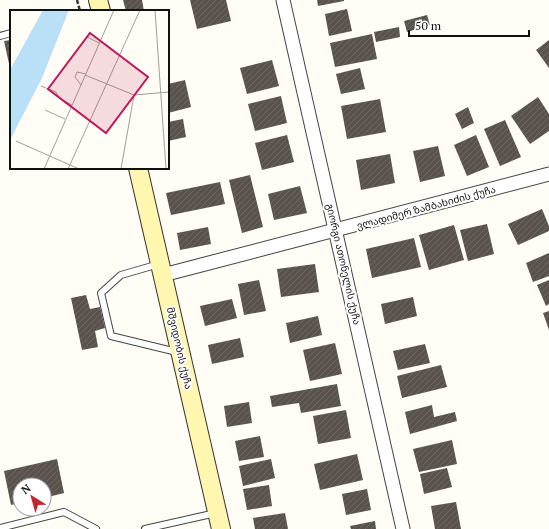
<svg xmlns="http://www.w3.org/2000/svg" width="549" height="529" viewBox="0 0 549 529" font-family="'PT Serif','Noto Sans Georgian',serif">
<style>
.building{fill:url(#building-hatch)}
.lines{fill:none;stroke-linecap:round;stroke-linejoin:round}
.lane-casing{stroke:#444;stroke-width:8}
.street-casing{stroke:#444;stroke-width:15}
.secondary-casing{stroke:#333;stroke-width:20}
.path{stroke:#333;stroke-width:2.5;stroke-dasharray:4 2;stroke-linecap:butt}
.lane{stroke:#fff;stroke-width:6}
.street{stroke:#fff;stroke-width:13}
.secondary{stroke:#fff6b0;stroke-width:18}
.labels{text-anchor:middle;stroke-width:4;stroke-linejoin:round;paint-order:stroke}
.street-label{font-size:10px;fill:#111;stroke:#fff}
.inset-road{fill:none;stroke:#a09f9a;stroke-width:1}
.view{fill:#c2185b;fill-opacity:0.15;stroke:#c2185b;stroke-width:2}
.inset-edge{fill:none;stroke:#111;stroke-width:2}
</style>
<defs>
<pattern id="building-hatch" width="6" height="6" patternUnits="userSpaceOnUse"><rect width="6" height="6" fill="#5a524d"/><path d="M-1 1l2-2M0 6l6-6M5 7l2-2" fill="none" stroke="#6d6662"/></pattern>
</defs>
<rect width="100%" height="100%" fill="#fffdf5"/>
<g class="building">
<path d="M123 0H142L144 11H126Z"/>
<path d="M190 0H226L231 21 197 29Z"/>
<path d="M317 0H344V1L318 6Z"/>
<path d="M347 9 352 31 329 36 325 14Z"/>
<path d="M427 15 430 25 407 32 404 21Z"/>
<path d="M399 27 400 37 376 42 374 32Z"/>
<path d="M372 34 377 59 335 67 330 43Z"/>
<path d="M11 40V68H10L4 41Z"/>
<path d="M549 40V68L536 50Z"/>
<path d="M272 60 279 86 247 94 240 68Z"/>
<path d="M360 68 365 89 341 94 336 74Z"/>
<path d="M185 80 191 107 168 113V84Z"/>
<path d="M281 96 287 123 255 131 248 104Z"/>
<path d="M538 97 549 114V131L530 144 511 116Z"/>
<path d="M380 99 386 132 347 139 341 106Z"/>
<path d="M468 107 474 123 462 129 455 114Z"/>
<path d="M183 119 186 137 168 141V122Z"/>
<path d="M505 120 521 157 500 166 484 129Z"/>
<path d="M287 135 294 162 262 170 255 143Z"/>
<path d="M476 135 489 167 467 176 454 145Z"/>
<path d="M438 146 445 176 420 182 413 151Z"/>
<path d="M390 154 395 183 361 190 356 160Z"/>
<path d="M250 175 263 227 242 233 229 180Z"/>
<path d="M220 182 225 204 171 215 166 193Z"/>
<path d="M300 186 307 213 274 220 268 194Z"/>
<path d="M542 209 549 226V231L518 245 508 224Z"/>
<path d="M487 224 494 254 468 261 460 230Z"/>
<path d="M454 225 464 260 429 270 419 235Z"/>
<path d="M208 227 211 244 180 250 177 233Z"/>
<path d="M414 238 421 267 372 278 366 249Z"/>
<path d="M549 253V276L533 282 526 263Z"/>
<path d="M315 264 319 292 281 297 277 269Z"/>
<path d="M259 280 266 311 244 315 238 284Z"/>
<path d="M549 280V304L546 306 537 285Z"/>
<path d="M86 295 90 309 100 307 105 328 95 331 98 347 82 350 71 298Z"/>
<path d="M413 297 417 316 385 324 381 304Z"/>
<path d="M232 299 237 318 205 326 200 306Z"/>
<path d="M549 311V330L543 313Z"/>
<path d="M318 316 322 335 290 343 286 323Z"/>
<path d="M240 338 244 357 212 364 208 345Z"/>
<path d="M335 343 342 374 310 381 303 350Z"/>
<path d="M425 344 430 363 398 370 393 351Z"/>
<path d="M441 365 447 387 402 398 397 376Z"/>
<path d="M337 384 341 406 301 413 299 403 272 407 270 396Z"/>
<path d="M249 402 252 423 227 427 224 406Z"/>
<path d="M432 405 434 417 455 412 457 421 410 434 405 412Z"/>
<path d="M346 410 351 438 318 444 313 416Z"/>
<path d="M260 436 264 457 239 461 235 441Z"/>
<path d="M452 440 457 464 419 472 413 449Z"/>
<path d="M357 454 363 480 320 490 314 464Z"/>
<path d="M57 459 64 493 44 498V485H20V503L11 505 4 471Z"/>
<path d="M271 459 275 478 243 486 239 466Z"/>
<path d="M447 468 452 487 424 494 420 474Z"/>
<path d="M269 485 272 506 247 510 243 489Z"/>
<path d="M367 489 371 510 346 515 342 494Z"/>
<path d="M456 502 461 529H435L431 506Z"/>
<path d="M285 513 288 529H255L253 518Z"/>
<path d="M375 521 376 529H351L350 526Z"/>
</g>
<g class="lines">
<defs>
<g id="lane">
<path d="M0 36 11 33"/>
<path d="M159 264 121 275 101 293 111 336 177 352"/>
<path d="M0 528 64 512 96 529"/>
<path d="M145 529 216 513"/>
</g>
<g id="street">
<path d="M283 0 403 529"/>
<path d="M163 275 549 174"/>
</g>
<g id="secondary">
<path d="M98 0 101 11"/>
<path d="M138 168 221 529"/>
</g>
</defs>
<use href="#lane" class="lane-casing"/>
<use href="#street" class="street-casing"/>
<use href="#secondary" class="secondary-casing"/>
<path class="path" d="M77 0 80 11"/>
<use href="#lane" class="lane"/>
<use href="#street" class="street"/>
<use href="#secondary" class="secondary"/>
</g>
<g class="labels">
<g class="street-label">
<text transform="translate(426 207) rotate(-15)" y="4">ვლადიმერ ზამბახიძის ქუჩა</text>
<text transform="translate(344 264) rotate(77)" y="4">გიორგი ათონელის ქუჩა</text>
<text transform="translate(180 348) rotate(77)" y="4">მშვიდობის ქუჩა</text>
</g>
</g>
<g transform="translate(10 10)">
<rect width="159" height="159" fill="#fffdf5"/>
<path d="M33 0H59L32 68 0 130V60Z" fill="#b9e0f7"/>
<path class="inset-road" d="M145 0 156 159M77 27 89 33M75 65 124 85 159 82M71 75 65 67 67 62 76 64M31 76 46 82 49 88 62 95M35 100 55 109M6 131 69 159M34 159 104 0M58 159 130 0M111 159 124 85"/>
<path class="view" d="M80 23 138 67 96 123 38 79Z"/>
<rect width="159" height="159" class="inset-edge"/>
</g>
<g transform="translate(32 497) rotate(323)"><circle r="19" fill="#ffffff" stroke="#a0a0a0"/>
<path d="M0-3L7 15L0 10L-7 15Z" fill="#c4262e"/>
<text y="-6" font-size="11" font-weight="bold" text-anchor="middle" fill="#111111">N</text>
</g>
<path d="M409 30v6h120v-6" fill="none" stroke="#111111" stroke-width="2"/>
<text x="415" y="30" font-size="12" fill="#111111" stroke="#ffffff" stroke-width="3" paint-order="stroke">50 m</text>
</svg>
